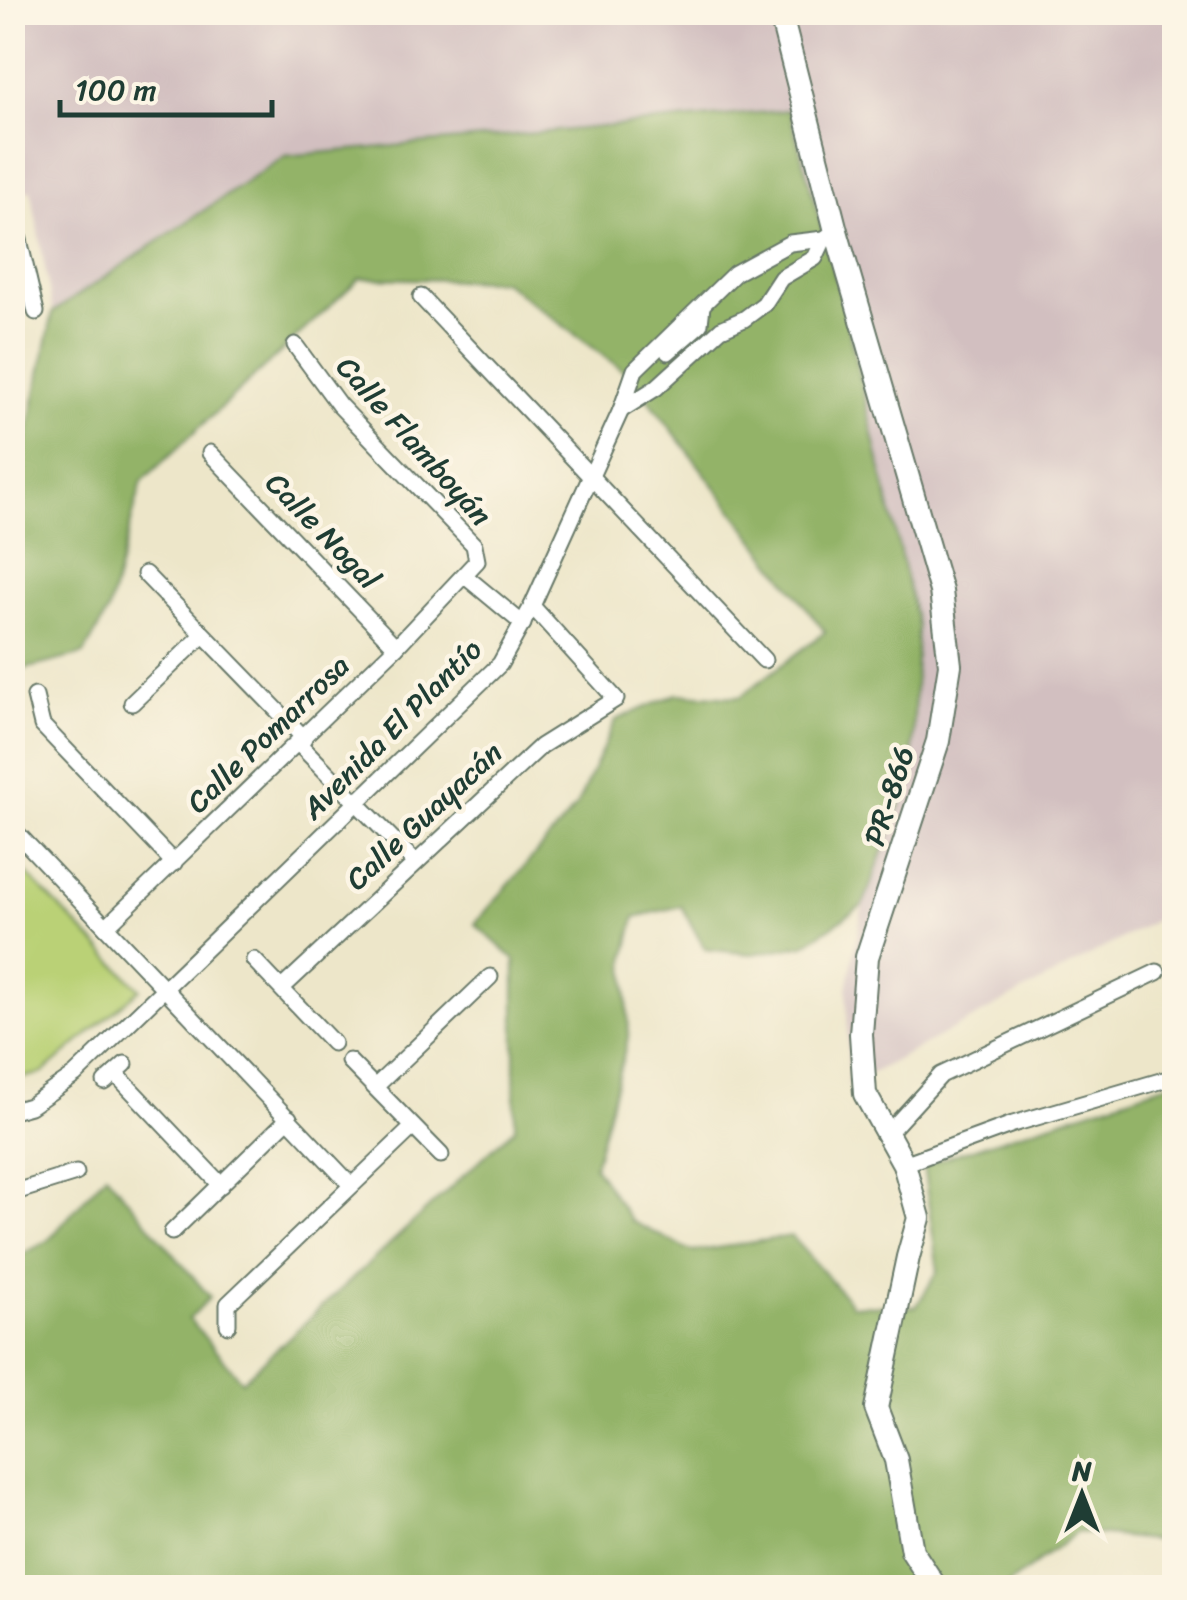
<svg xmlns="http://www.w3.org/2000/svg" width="1187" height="1600" viewBox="0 0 1187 1600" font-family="Sriracha,sans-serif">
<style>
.industrial{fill:#d2bfc0}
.green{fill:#bad176;stroke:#6c8755;stroke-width:2.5}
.forest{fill:#93b367;stroke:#59784e;stroke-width:2.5}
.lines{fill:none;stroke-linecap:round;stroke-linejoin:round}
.street-casing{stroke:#677868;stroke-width:19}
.secondary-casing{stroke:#677868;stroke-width:26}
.street{stroke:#fff;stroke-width:15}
.secondary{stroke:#fff;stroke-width:22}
.labels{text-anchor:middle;stroke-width:9;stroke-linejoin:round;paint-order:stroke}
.street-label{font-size:30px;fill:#1f3d34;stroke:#fcf5e5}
</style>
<rect width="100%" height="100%" fill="#fcf5e5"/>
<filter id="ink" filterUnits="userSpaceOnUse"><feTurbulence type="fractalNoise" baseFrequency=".01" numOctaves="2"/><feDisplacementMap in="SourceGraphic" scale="20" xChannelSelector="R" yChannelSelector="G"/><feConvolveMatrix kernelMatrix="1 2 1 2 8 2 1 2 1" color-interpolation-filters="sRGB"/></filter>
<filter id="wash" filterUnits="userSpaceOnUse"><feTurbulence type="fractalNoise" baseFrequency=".0048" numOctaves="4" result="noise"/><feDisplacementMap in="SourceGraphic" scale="40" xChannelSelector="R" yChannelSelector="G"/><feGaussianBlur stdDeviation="2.25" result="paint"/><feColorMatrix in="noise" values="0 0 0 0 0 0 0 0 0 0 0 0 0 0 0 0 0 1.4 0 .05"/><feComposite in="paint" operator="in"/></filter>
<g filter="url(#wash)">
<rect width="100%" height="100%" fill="#ede6c9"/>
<path class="industrial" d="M12 13H1174V910L848 1086 847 989 863 905 912 774 917 626 843 304 789 110 285 156 53 312 31 190 13 193Z"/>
<path class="green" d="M13 860 140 989 43 1073 13 1080Z"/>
<path class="forest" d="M789 110 843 304 917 626 912 774 863 905 804 945 752 954 705 949 681 906 635 917 625 961 629 1034 594 1166 631 1221 693 1252 791 1236 852 1305 916 1307 938 1271 923 1165 1174 1082V1542L1077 1532 1004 1588 13 1587V1259L48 1241 106 1174 210 1297 189 1319 242 1381 515 1128V960L475 924 576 807 616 720 677 694 740 697 825 632 631 376 503 281 360 278 142 481 108 611 84 654 13 672V502L53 312 285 156Z"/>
</g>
<g filter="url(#ink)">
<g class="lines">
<defs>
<g id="street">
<path d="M12 210 36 312"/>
<path d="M421 297 764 660"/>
<path d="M668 352 700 324 702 306"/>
<path d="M621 410 656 388 721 329 744 319 764 304 781 278 815 258 824 239"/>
<path d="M210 453 396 647"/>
<path d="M145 574 304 738"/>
<path d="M465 576 523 624"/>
<path d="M35 696 42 725 174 863"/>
<path d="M132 703 203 635"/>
<path d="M299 744 414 861"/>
<path d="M12 828 351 1185"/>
<path d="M106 927 396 647 477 561 474 545 339 405 295 345"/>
<path d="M254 960 333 1043"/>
<path d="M282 988 541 746 616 699 532 606"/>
<path d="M349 1061 441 1155"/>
<path d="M115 1073 221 1185"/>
<path d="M105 1082 125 1064"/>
<path d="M375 1087 490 977"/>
<path d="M12 1111 30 1106 75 1075 500 664 532 606 621 410 635 370 735 273 790 243 824 239 836 231"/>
<path d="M889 1132 941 1075 1157 972"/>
<path d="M904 1164 1013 1124 1174 1077"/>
<path d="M12 1193 76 1173"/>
<path d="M172 1232 289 1118"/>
<path d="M228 1325V1304L413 1127"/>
</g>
<path id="secondary" d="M780 12 836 231 941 591 950 665 938 741 867 957 861 1034 865 1094 904 1164 919 1218 908 1257 876 1408 896 1460 912 1551 936 1588"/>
</defs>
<use href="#street" class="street-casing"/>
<use href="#secondary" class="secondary-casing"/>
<use href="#street" class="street"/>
<use href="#secondary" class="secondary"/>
</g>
</g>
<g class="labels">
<g class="street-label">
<text transform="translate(414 441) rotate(48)" y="10">Calle Flamboyán</text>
<text transform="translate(323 531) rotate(46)" y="10">Calle Nogal</text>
<text transform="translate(392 729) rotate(-45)" y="10">Avenida El Plantío</text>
<text transform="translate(268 734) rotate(-44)" y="10">Calle Pomarrosa</text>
<text transform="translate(889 796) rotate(-72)" y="10">PR-866</text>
<text transform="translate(424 816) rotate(-43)" y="10">Calle Guayacán</text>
</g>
</g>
<rect width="1187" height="1600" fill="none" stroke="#fcf5e5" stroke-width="50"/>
<g transform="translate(1082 1495)" stroke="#fcf5e5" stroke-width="8" paint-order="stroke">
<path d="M0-8L18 38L0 25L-18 38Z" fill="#1f3d34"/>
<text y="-15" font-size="28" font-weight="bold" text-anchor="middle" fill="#1f3d34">N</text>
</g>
<path d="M60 100v15h212v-15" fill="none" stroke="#1f3d34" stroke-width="5"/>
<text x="75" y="100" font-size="30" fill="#1f3d34" stroke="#fcf5e5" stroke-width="8" paint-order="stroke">100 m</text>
</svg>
